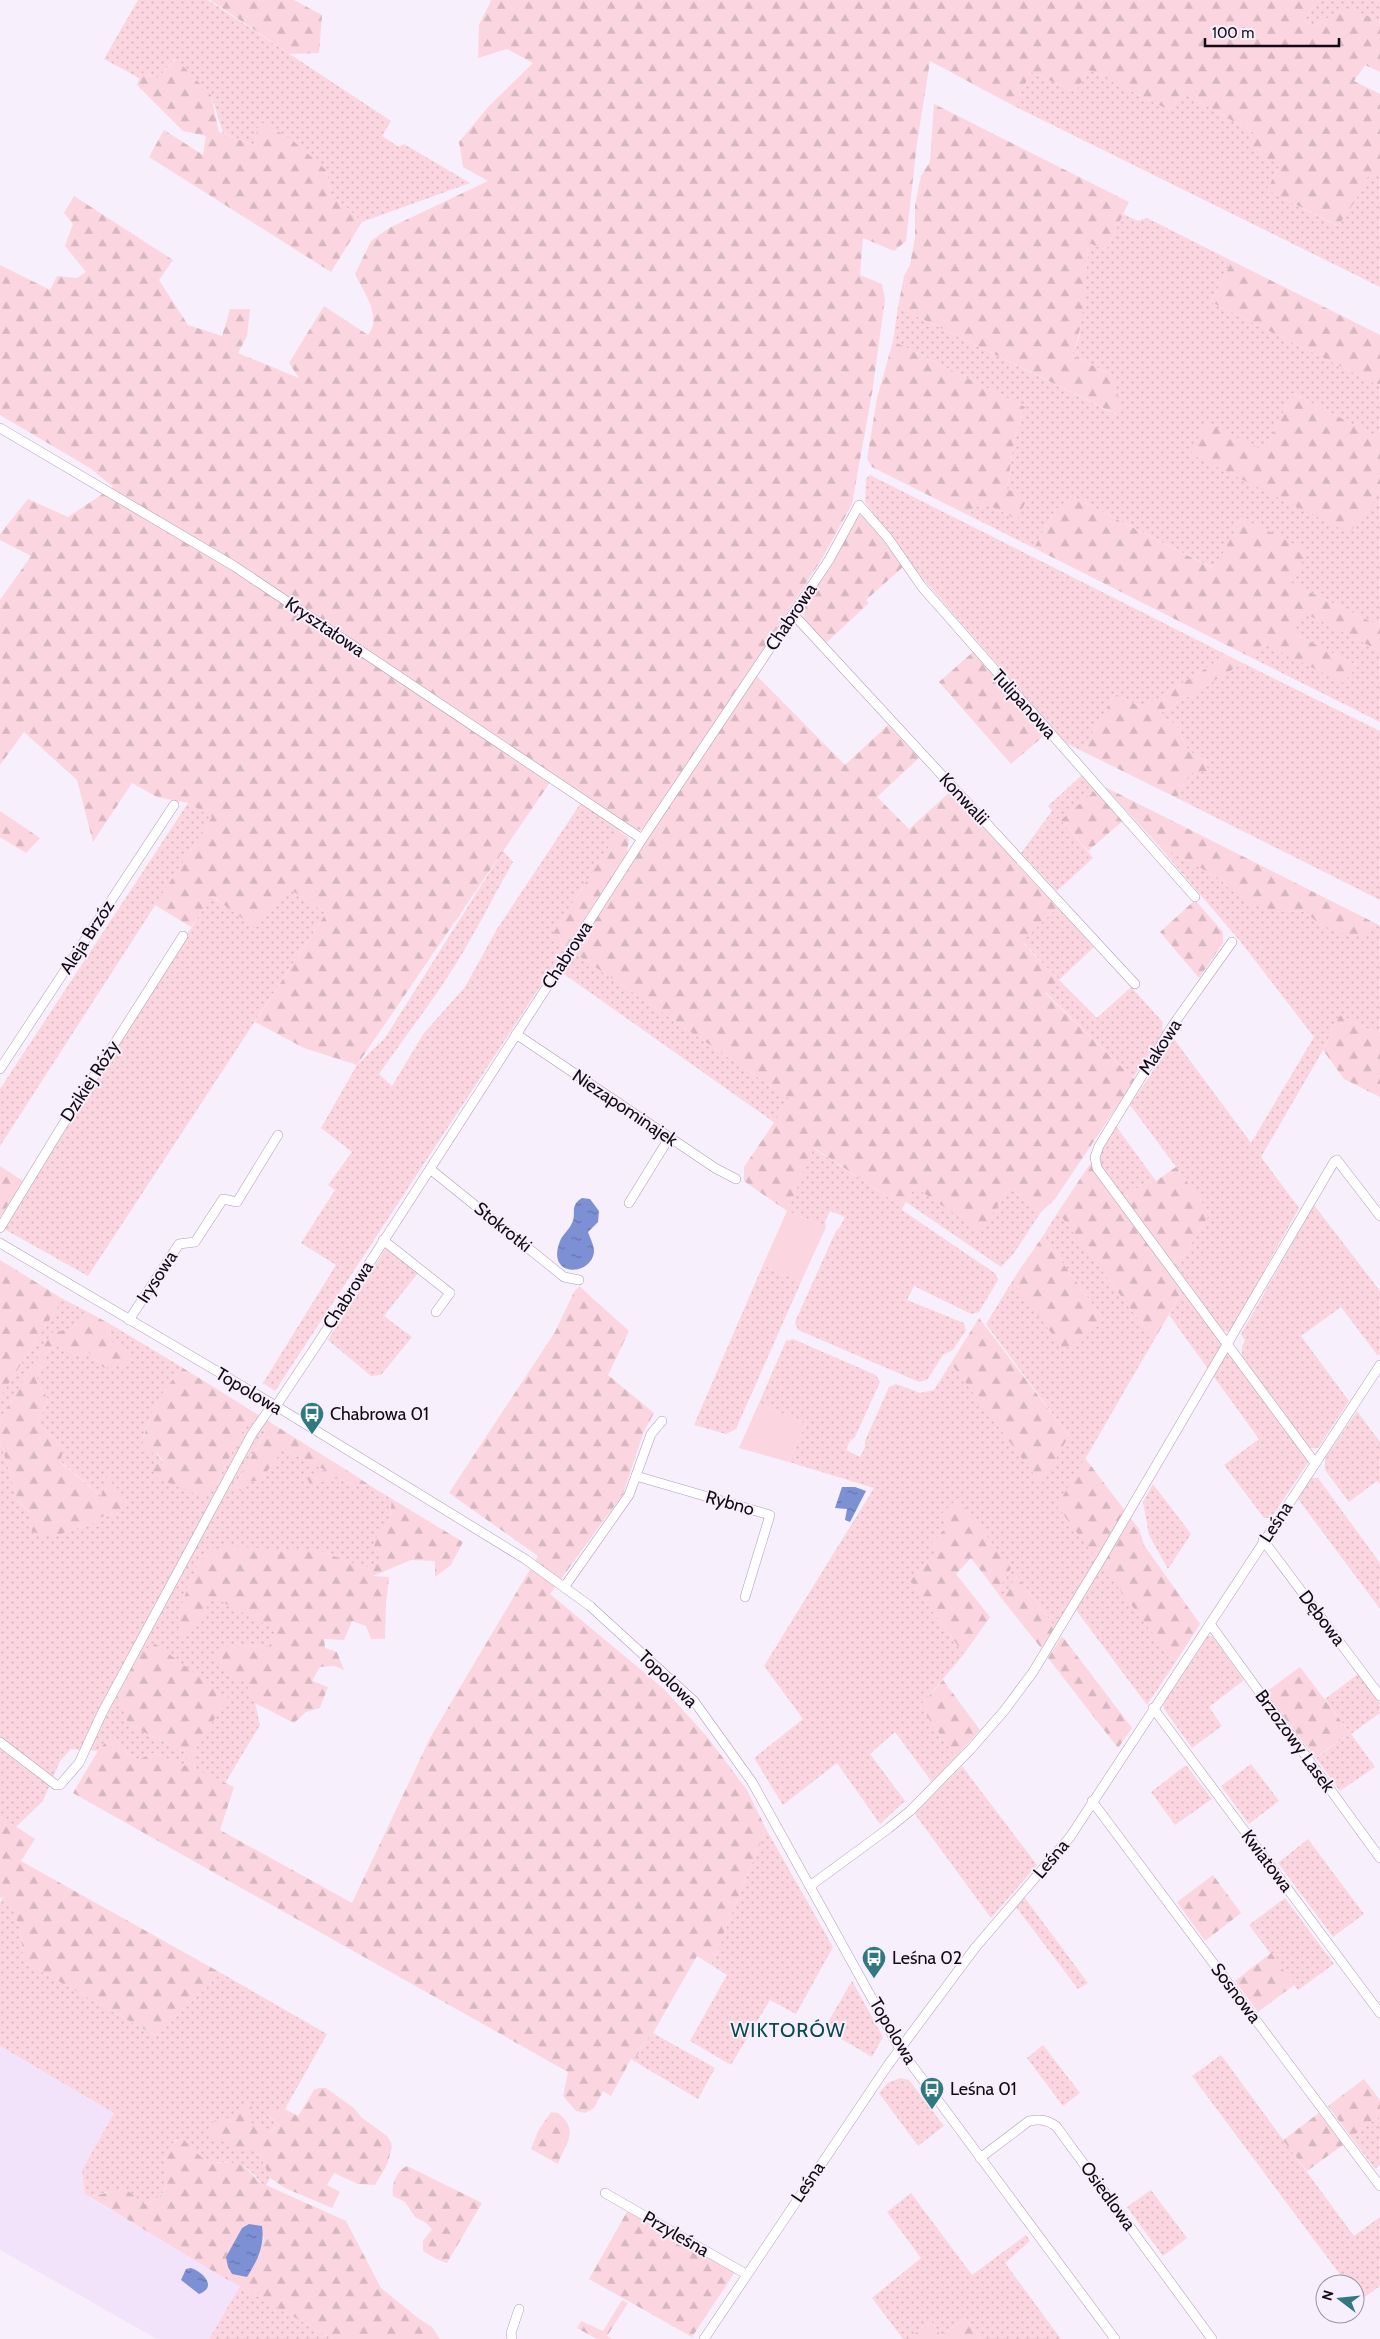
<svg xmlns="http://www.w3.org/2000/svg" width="1380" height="2339" viewBox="0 0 1380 2339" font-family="Cabin,sans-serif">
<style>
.built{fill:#f3e3fa}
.grass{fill:url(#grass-dots)}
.forest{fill:url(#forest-firs);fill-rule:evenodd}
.green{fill:#fbd6e0}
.water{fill:url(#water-ripples)}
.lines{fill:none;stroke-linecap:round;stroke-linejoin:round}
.minor-casing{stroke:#af9bb8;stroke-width:10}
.minor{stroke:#fff;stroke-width:9}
.labels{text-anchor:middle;stroke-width:4;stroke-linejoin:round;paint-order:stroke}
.street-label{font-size:18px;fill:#120b15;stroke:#f7effb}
.poi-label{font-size:18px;fill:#120b15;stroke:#f7effb;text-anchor:start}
.quarter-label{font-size:20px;letter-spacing:1px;fill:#0a4950;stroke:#f7effb}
</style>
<defs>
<pattern id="grass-dots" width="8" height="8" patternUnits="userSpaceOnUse" patternTransform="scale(1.25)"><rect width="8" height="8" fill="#fbd6e0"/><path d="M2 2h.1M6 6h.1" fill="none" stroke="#d6b6bf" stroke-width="1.8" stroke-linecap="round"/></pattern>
<pattern id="forest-firs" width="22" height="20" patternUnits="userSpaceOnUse" patternTransform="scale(1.25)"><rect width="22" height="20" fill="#fbd6e0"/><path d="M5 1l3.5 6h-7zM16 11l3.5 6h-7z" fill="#d6b6bf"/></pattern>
<pattern id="water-ripples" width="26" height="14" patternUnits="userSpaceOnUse" patternTransform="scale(1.25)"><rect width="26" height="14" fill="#7d90d4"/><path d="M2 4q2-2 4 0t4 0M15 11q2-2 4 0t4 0" fill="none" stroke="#6574ab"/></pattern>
</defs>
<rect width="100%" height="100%" fill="#f7effb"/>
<path class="built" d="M0 2046 114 2113 82 2170 85 2195 240 2286 209 2339H157L0 2250Z"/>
<g class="grass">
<path d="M138 0H208L391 121 382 136 399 147 404 144 470 183 362 222 331 193 326 170 259 122 254 145 223 133 211 95 175 59 158 78 141 73 139 78 104 59Z"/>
<path d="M1318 0H1380V22C1350 7 1341 9 1314 26L1304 21Z"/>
<path d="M1089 70 1169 110 1183 93 1256 134 1280 165 1267 190 1337 226 1354 203 1370 172 1380 177V287L1014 106 1031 72 1075 92Z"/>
<path d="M1123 214 1138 221 1147 218 1232 261 1211 302 1380 386V438L1292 393 1265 452 1205 423 1371 507 1380 487V626L1291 583 1242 518 1215 569 1071 496 1054 512 1034 548 968 515C981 494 1001 513 1017 519L1007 489 1014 441 1025 407 893 341 898 307 1115 414 1114 376 1072 355 1079 338 1089 243 1106 250Z"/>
<path d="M870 475 1227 655 1143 708 1115 694 1082 751 1066 743 916 571 865 502 866 479Z"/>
<path d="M1304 612 1380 651V722L1250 657 1265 644 1358 666 1293 633Z"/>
<path d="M1243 663 1380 731V900L1177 798 1190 773 1208 770 1205 761 1188 750 1177 725 1158 715Z"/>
<path d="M1083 774 1097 789 1061 820 1093 858 1057 891 1021 853 1052 811 1048 806Z"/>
<path d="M586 795 625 822 550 938 566 947 275 1391 263 1383 336 1265 301 1243 335 1190 328 1185 352 1152 321 1128 357 1065 385 1038 503 851 513 862C499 886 487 910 474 933 447 983 411 1028 379 1074L392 1086 424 1033 465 987 497 929Z"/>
<path d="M188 803 212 817 0 1146V1089Z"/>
<path d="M1157 844 1219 878 1231 890 1275 911 1305 912 1321 925 1366 934 1373 922 1380 926V1035L1340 1015 1323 1050 1261 1157 1299 1208 1230 1332 1223 1331 1177 1268 1210 1213 1130 1105 1174 1039 1251 1143 1314 1037 1240 941Z"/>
<path d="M288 888 326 913 88 1276 4 1229 211 896 255 927Z"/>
<path d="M1058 907 1094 947 1059 980 1097 1018 1131 987 1162 1021 1163 1032 1133 1078 1045 992 1058 979 1022 941Z"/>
<path d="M573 952 790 1099 775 1123 561 972Z"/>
<path d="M1116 1126 1153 1177 1124 1198 1098 1163 1100 1150Z"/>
<path d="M813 1148 903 1207 902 1210 996 1274 998 1280 979 1312 971 1314 914 1286 907 1300 964 1323 966 1330 953 1350 943 1355 927 1380 919 1382 798 1330 795 1322 836 1231 840 1227 845 1217 830 1211 825 1222 826 1227 787 1211Z"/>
<path d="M915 1187 981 1231 1009 1188 1041 1212 1014 1253 1001 1267 906 1202Z"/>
<path d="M1314 1205 1380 1291V1354L1378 1356 1341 1307 1301 1336 1349 1401 1318 1448H1309L1242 1357V1347L1245 1340 1241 1334Z"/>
<path d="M1058 1212 1154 1340 1058 1506 1175 1663 1147 1705 1070 1602 1055 1627 1017 1576 1002 1599 997 1592 1011 1568 947 1527 937 1551 910 1581 964 1654 920 1706 956 1757 932 1782 895 1732 870 1754 905 1801 880 1824 837 1763 783 1805 754 1758 803 1719 764 1666 874 1488 789 1462 806 1424 759 1403 786 1341 793 1339 876 1375 880 1382 855 1437 850 1441 846 1450 860 1457 865 1447V1441L889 1387 896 1384 920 1393 934 1390 951 1363 1041 1483 1069 1436 986 1324 1016 1275V1287L1104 1320 1043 1236Z"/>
<path d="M386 1248 418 1273 384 1316 412 1337 381 1375 371 1376 328 1340Z"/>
<path d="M763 1265 801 1282 736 1429 726 1434 694 1425Z"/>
<path d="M1183 1290 1309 1461 1271 1518H1264L1224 1465 1259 1439 1169 1315Z"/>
<path d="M63 1299 88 1312 72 1328 52 1333 0 1420V1397Z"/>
<path d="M110 1324 183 1368C162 1390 153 1408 143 1437L164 1463 216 1485 248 1420 266 1431 234 1487 251 1481H260L283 1449 325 1470 310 1484 339 1478 354 1486 369 1485 392 1499 385 1561 365 1568 323 1552 203 1556 190 1581 178 1616 202 1620 211 1595 279 1631 269 1646 227 1647V1675L245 1681 255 1703 260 1725 225 1783 194 1769 197 1746 228 1697 129 1725 187 1753V1766L153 1753 138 1760 127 1753 112 1735 98 1751 71 1749 60 1761 43 1801 15 1828 0 1816V1441L18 1501 54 1537 76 1528 90 1525 101 1517 119 1513 109 1476 101 1496 60 1461 64 1447 38 1424 48 1399 36 1381 49 1349 58 1346 79 1354 88 1352 104 1368 111 1341Z"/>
<path d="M1357 1411 1380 1442V1484L1377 1481 1349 1502 1325 1470V1458Z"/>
<path d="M1311 1478H1318L1380 1563V1609L1298 1499Z"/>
<path d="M1153 1484 1191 1534 1168 1569 1149 1535 1143 1502Z"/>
<path d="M1208 1636H1212L1244 1680 1209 1707 1222 1726 1192 1748 1164 1709 1163 1704Z"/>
<path d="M1358 1674 1380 1703V1713L1351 1734 1375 1767 1340 1791 1316 1758 1350 1733 1325 1699Z"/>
<path d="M1251 1764 1279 1801 1249 1824 1221 1786Z"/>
<path d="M1186 1765 1212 1799 1175 1825 1151 1792Z"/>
<path d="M962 1766 1037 1865 991 1918 914 1813Z"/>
<path d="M766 1829 833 1947 796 2014 770 2000 731 2065 690 2041 727 1975 711 1965Z"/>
<path d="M1308 1839 1364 1914 1333 1937 1278 1863Z"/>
<path d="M4 1896C19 1916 23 1936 23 1961L156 2036 221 1973 327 2034 285 2109H272L267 2115 279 2125 270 2132C247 2121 239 2118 213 2121L256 2151 260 2155 270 2178 265 2188C258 2179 247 2164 235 2163 223 2162 212 2164 201 2157 188 2148 193 2144 176 2140 151 2162 187 2189 145 2204 120 2190 118 2188 90 2197L85 2195 82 2170 114 2113 0 2046V1903Z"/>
<path d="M1024 1898H1025L1088 1983 1078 1989 1016 1907Z"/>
<path d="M1285 1898 1334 1964 1298 1990 1249 1925Z"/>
<path d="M852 1981 883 2037 872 2057 824 2029Z"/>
<path d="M653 2033 715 2068 698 2099 634 2061 650 2034Z"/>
<path d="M1043 2045 1080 2093 1063 2106 1027 2058Z"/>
<path d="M1221 2055 1354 2236 1380 2217V2286L1359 2301 1355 2295V2284H1347L1192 2076Z"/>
<path d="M900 2078 909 2080 944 2126 918 2146 879 2093 888 2083Z"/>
<path d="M1380 2116V2165L1375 2169 1351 2137Z"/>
<path d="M1151 2190 1187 2238 1163 2256 1127 2207Z"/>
<path d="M911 2193 972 2275 1026 2235 1030 2241 1005 2263 1061 2339H981L965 2318 941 2336 931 2321 908 2339H903L872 2298 921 2258 887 2212Z"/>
<path d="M240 2286 333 2339H209Z"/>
</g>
<g class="forest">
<path d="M210 0H294L322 15 319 53 290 54Z"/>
<path d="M489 0H1318L1304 21 1314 26C1345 7 1347 5 1380 22V72L1365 65 1354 81 1380 94V177L1370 173 1354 203 1338 226 1267 190 1280 165 1248 149 1256 134 1183 93 1169 110 1089 70 1075 92 1031 72 1014 106 930 61 917 143 906 241 894 251 863 238 860 275 882 284 885 299 872 393 852 504 823 557 792 605 644 830 635 829 555 775 357 1065 304 1048 255 1022 326 913 288 888 255 928 212 896 191 927 155 905 212 817 188 803 157 797 132 783 93 842 77 780 24 732 0 765V600L31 556 0 540V534L28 499 68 517 113 487 90 468 0 415V265L50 290 57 276 77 278 86 272 65 246 73 224 64 213 74 196 173 260 159 280 188 325 222 336 230 309H250L247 336 238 353 299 378 289 363 324 306 368 335C383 317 363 291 355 274L371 241 389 228 488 181 463 167 459 142 489 106 533 63 507 49 478 58 479 25 491 1Z"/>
<path d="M176 59 211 95 219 132 254 145 259 121 291 139 326 170 331 193 362 222 331 272 149 157 164 130 203 155 206 136 183 131 137 85 141 73 158 78Z"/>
<path d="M934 104 1129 202 1106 250 1089 243C1084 281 1087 319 1072 355L1114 376 1120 406 1116 414 898 307 904 276 910 265 915 237V205L921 176 930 162Z"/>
<path d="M1232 261 1380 335V386L1211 302Z"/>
<path d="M893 341 1025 407 1014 441 1007 489 1027 499 1017 520C1002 512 980 495 968 515L872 467 867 459 877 398Z"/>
<path d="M1292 393 1380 438V487L1371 507 1349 533 1191 454 1205 422 1265 451Z"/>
<path d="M1071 496 1214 569 1242 518 1308 551 1291 583 1380 626V651L1304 613 1293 633 1358 666 1343 683 1265 644 1250 657 1034 548 1054 512Z"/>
<path d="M864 514 903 567 866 600 869 603 826 643 804 618 803 608 833 562 857 516Z"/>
<path d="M974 651 1047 733 1011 764 939 682Z"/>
<path d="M1227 655 1243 663 1158 715 1177 725 1188 750 1205 761 1208 771 1190 773 1177 798 1082 751 1115 694 1143 708Z"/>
<path d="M755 674 845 765 888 725 919 758 877 797 909 829 950 792 1058 907 1022 942 1059 980 1045 993 1135 1080 1055 1199 1041 1212 1009 1188 981 1232 915 1187 903 1207 814 1148 787 1211 744 1181V1167L790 1099 573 952Z"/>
<path d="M1105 787 1373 922 1366 934 1352 937 1321 925 1305 912 1275 911 1251 904 1231 890 1219 878 1157 844Z"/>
<path d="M1097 789 1124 820 1088 851 1061 820Z"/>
<path d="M0 811 40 838 26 853 0 837Z"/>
<path d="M619 831 629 838 627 854 566 947 550 938Z"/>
<path d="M1195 900 1223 932V943L1199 978 1160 932Z"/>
<path d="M1340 1015 1380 1035V1097L1344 1079 1323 1050Z"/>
<path d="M1090 1164 1183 1290 1154 1340 1058 1212Z"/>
<path d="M0 1166 23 1181 0 1217Z"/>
<path d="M1176 1167 1210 1213 1177 1268 1124 1198 1153 1177 1156 1181Z"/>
<path d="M1043 1236 1104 1320 1064 1350 1016 1286V1275Z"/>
<path d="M0 1260 63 1299 0 1397Z"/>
<path d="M579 1286 629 1331 608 1375 654 1413 644 1431 623 1494 550 1594 664 1689 708 1738 747 1790 766 1829 711 1965 697 1956 653 2033 650 2034 634 2061 631 2059 611 2096 603 2091 594 2108 585 2113 576 2111 563 2096 568 2072 73 1793 98 1751 112 1735 127 1753 138 1760 153 1753 187 1766V1753L129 1725 118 1699 136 1657 154 1643 228 1698 197 1746 194 1768 234 1787 220 1830 352 1903 430 1738 538 1556 449 1493 555 1332 574 1292Z"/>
<path d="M88 1312 110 1324 111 1341 133 1354 125 1365 104 1368 88 1352 70 1359 58 1346 49 1349 36 1381 48 1399 38 1424 64 1447 60 1462 101 1496 108 1475 125 1500 119 1513 101 1517 90 1525 76 1528 54 1537 33 1532 28 1523 30 1512 18 1501 0 1441V1420L52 1333 72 1328Z"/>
<path d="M979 1318 1069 1436 1041 1484 951 1363Z"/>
<path d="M183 1368 356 1476 369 1485 354 1486 339 1478 310 1484 306 1476 325 1470 283 1449 260 1481H251L241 1491 234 1487 266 1431 248 1420 216 1485 200 1496 157 1478 150 1466 164 1462 157 1453 141 1452C146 1418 160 1392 183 1368Z"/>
<path d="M1085 1458 1139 1529 1144 1545 1200 1624 1175 1663 1057 1506Z"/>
<path d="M958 1498 1011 1568 997 1592 971 1558 956 1574 990 1617 964 1654 910 1581 936 1551 931 1543 947 1527 939 1516Z"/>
<path d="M392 1499 463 1542 451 1565 435 1577V1561L411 1560 373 1576 389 1577 386 1603 385 1639H371L366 1626 352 1621 344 1640 324 1639 325 1648 337 1652 344 1670 334 1666 320 1667 312 1681 328 1687 320 1708 306 1712 294 1723 255 1703 245 1681 227 1675 216 1657 227 1647 269 1646 278 1631 211 1596 202 1620 181 1639 178 1616 190 1581 203 1556 223 1546 323 1552 365 1568 385 1560 374 1547 379 1531 389 1525Z"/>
<path d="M1017 1576 1055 1627 1041 1648 1002 1599Z"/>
<path d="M1062 1636 1132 1728 1118 1748 1048 1658Z"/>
<path d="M1300 1667 1350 1733 1315 1758 1266 1692Z"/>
<path d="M943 1680 980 1730 956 1757 920 1706Z"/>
<path d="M0 1816 35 1839 21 1861 221 1973 156 2036 23 1961C23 1936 19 1916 4 1897L0 1898Z"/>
<path d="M1213 1875 1241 1913 1205 1941 1177 1902Z"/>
<path d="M1271 1953 1294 1985 1258 2012 1235 1981Z"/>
<path d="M1364 2079 1380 2100V2116L1351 2137 1328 2106Z"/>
<path d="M319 2088H326L354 2108 361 2117 387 2136 391 2142 392 2147 387 2165 375 2185 358 2184 334 2173 327 2185 340 2192 332 2208 285 2188 270 2178 260 2155 256 2151 251 2149 239 2151 208 2133 213 2121 228 2118 245 2103 252 2107 248 2121 271 2132 279 2125 267 2114 272 2109H285L298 2116 314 2090Z"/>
<path d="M551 2112 558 2113C580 2131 566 2142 558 2164L531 2149 538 2131Z"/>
<path d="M1319 2113 1343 2145 1307 2171 1283 2140Z"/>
<path d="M183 2139 201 2157 218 2163H237L244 2166 264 2187 266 2185 346 2221 381 2288 418 2318 432 2327 440 2339H333L216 2273 90 2197 121 2189 128 2191 145 2204C172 2194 168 2182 164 2157 168 2148 172 2140 183 2139ZM249 2224 264 2237 259 2257H226L242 2228Z"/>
<path d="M407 2166 482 2203 447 2263 436 2259 423 2251V2241L432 2229 426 2223 415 2217 405 2202 393 2196C391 2185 396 2171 407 2166Z"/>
<path d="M628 2210 735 2272 692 2337 589 2279Z"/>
<path d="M622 2300 628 2303 607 2336 612 2339H597L577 2328 581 2321 603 2331Z"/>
<path d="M965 2318 981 2339H908L931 2321 941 2336Z"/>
</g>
<g class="green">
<path d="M787 1211 826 1227 801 1282 763 1265Z"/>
<path d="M759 1403 806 1424 789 1462 739 1448Z"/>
</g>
<g class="water">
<path d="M582 1198 590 1199 599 1211 598 1222 588 1232C590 1238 594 1245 594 1251 593 1276 545 1279 560 1241 563 1234 568 1231 571 1225 578 1214 568 1207 582 1198Z"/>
<path d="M842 1487H855L866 1491 850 1522 845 1520 847 1509 835 1508Z"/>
<path d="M249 2224 262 2226C265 2246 257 2261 247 2277L232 2274 228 2267 226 2257 242 2228Z"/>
<path d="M191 2268C203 2272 218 2287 199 2294L181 2280 186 2269Z"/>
</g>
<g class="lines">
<defs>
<g id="minor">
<path d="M0 428 234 566 642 839"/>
<path d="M793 614 1135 984"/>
<path d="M1232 942 1173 1025 1099 1146 1095 1157 1097 1168 1315 1463"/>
<path d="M516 1034 715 1168 736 1179"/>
<path d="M0 1069 174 805"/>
<path d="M430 1169 564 1277 579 1280"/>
<path d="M629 1203 669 1138"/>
<path d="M0 1228 62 1126 183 936"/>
<path d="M383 1240 450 1293 436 1312"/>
<path d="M0 1243 276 1406 525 1559 590 1606 694 1701 752 1782 900 2049 1115 2339"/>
<path d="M129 1320 179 1244 195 1242 223 1199 237 1202 278 1135"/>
<path d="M636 1476 770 1515 745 1597"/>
<path d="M1263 1540 1380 1696"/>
<path d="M565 1586 629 1495 651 1434 662 1421"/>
<path d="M1210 1624 1380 1858"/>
<path d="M1153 1708 1380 2013"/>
<path d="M0 1742 56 1785H60L79 1763 102 1713 252 1434 268 1411 276 1406 320 1340 642 839 829 560 859 505 888 538 922 587 1195 897"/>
<path d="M1092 1801 1380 2186"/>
<path d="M810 1886 889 1828 910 1811 970 1750 1004 1711 1033 1672 1100 1561 1334 1162 1337 1160 1380 1216"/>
<path d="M980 2158 1029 2121C1041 2119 1047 2120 1056 2126L1212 2339"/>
<path d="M605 2193 746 2274"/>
<path d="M512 2339 511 2333 519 2309"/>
<path d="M704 2339 888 2065 975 1948 1070 1837 1380 1365"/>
</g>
</defs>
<use href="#minor" class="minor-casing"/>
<use href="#minor" class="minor"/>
</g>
<defs>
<symbol id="bus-pin" viewBox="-11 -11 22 30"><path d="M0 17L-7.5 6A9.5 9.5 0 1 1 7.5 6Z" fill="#307981" stroke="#f7effb"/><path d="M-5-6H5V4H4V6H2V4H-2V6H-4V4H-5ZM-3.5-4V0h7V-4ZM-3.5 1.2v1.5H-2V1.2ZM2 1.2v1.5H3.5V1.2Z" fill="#fff"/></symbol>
</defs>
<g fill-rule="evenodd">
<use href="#bus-pin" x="298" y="1400" width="28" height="38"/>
<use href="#bus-pin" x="860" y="1944" width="28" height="38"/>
<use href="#bus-pin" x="918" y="2075" width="28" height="38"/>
</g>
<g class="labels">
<g class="street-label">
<text transform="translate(791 617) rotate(-56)" y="6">Chabrowa</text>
<text transform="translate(325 627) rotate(34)" y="6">Kryształowa</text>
<text transform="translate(1024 704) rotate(48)" y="6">Tulipanowa</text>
<text transform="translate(964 799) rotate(47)" y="6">Konwalii</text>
<text transform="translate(87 937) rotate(-57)" y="6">Aleja Brzóz</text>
<text transform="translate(567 955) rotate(-57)" y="6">Chabrowa</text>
<text transform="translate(1160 1047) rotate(-57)" y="6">Makowa</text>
<text transform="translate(90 1081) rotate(-57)" y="6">Dzikiej Róży</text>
<text transform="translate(625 1108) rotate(34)" y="6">Niezapominajek</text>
<text transform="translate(503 1227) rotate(39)" y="6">Stokrotki</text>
<text transform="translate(157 1277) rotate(-57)" y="6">Irysowa</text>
<text transform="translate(348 1295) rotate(-57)" y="6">Chabrowa</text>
<text transform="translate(249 1391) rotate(31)" y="6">Topolowa</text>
<text transform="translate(730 1503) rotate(16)" y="6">Rybno</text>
<text transform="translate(1276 1522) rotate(-57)" y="6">Leśna</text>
<text transform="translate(1322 1618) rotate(53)" y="6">Dębowa</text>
<text transform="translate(668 1679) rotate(44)" y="6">Topolowa</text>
<text transform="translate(1295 1741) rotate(54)" y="6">Brzozowy Lasek</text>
<text transform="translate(1051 1859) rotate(-50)" y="6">Leśna</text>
<text transform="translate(1267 1861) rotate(53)" y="6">Kwiatowa</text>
<text transform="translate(1236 1993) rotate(53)" y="6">Sosnowa</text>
<text transform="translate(893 2031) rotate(59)" y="6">Topolowa</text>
<text transform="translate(808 2182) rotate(-56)" y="6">Leśna</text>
<text transform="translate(1108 2196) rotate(54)" y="6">Osiedlowa</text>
<text transform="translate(676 2234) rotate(30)" y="6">Przyleśna</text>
</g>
<g class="poi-label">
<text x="330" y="1420">Chabrowa 01</text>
<text x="892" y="1964">Leśna 02</text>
<text x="950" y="2095">Leśna 01</text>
</g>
<g class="quarter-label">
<text x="788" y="2037">WIKTORÓW</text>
</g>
</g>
<g transform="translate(1340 2299) rotate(286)"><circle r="24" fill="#f7effb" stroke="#9b949f"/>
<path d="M0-4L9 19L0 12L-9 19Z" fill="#307981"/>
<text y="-8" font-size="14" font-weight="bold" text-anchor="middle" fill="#120b15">N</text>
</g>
<path d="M1205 38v8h134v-8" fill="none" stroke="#120b15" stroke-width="2.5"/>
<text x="1212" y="38" font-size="15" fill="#120b15" stroke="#f7effb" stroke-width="4" paint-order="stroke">100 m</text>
</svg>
